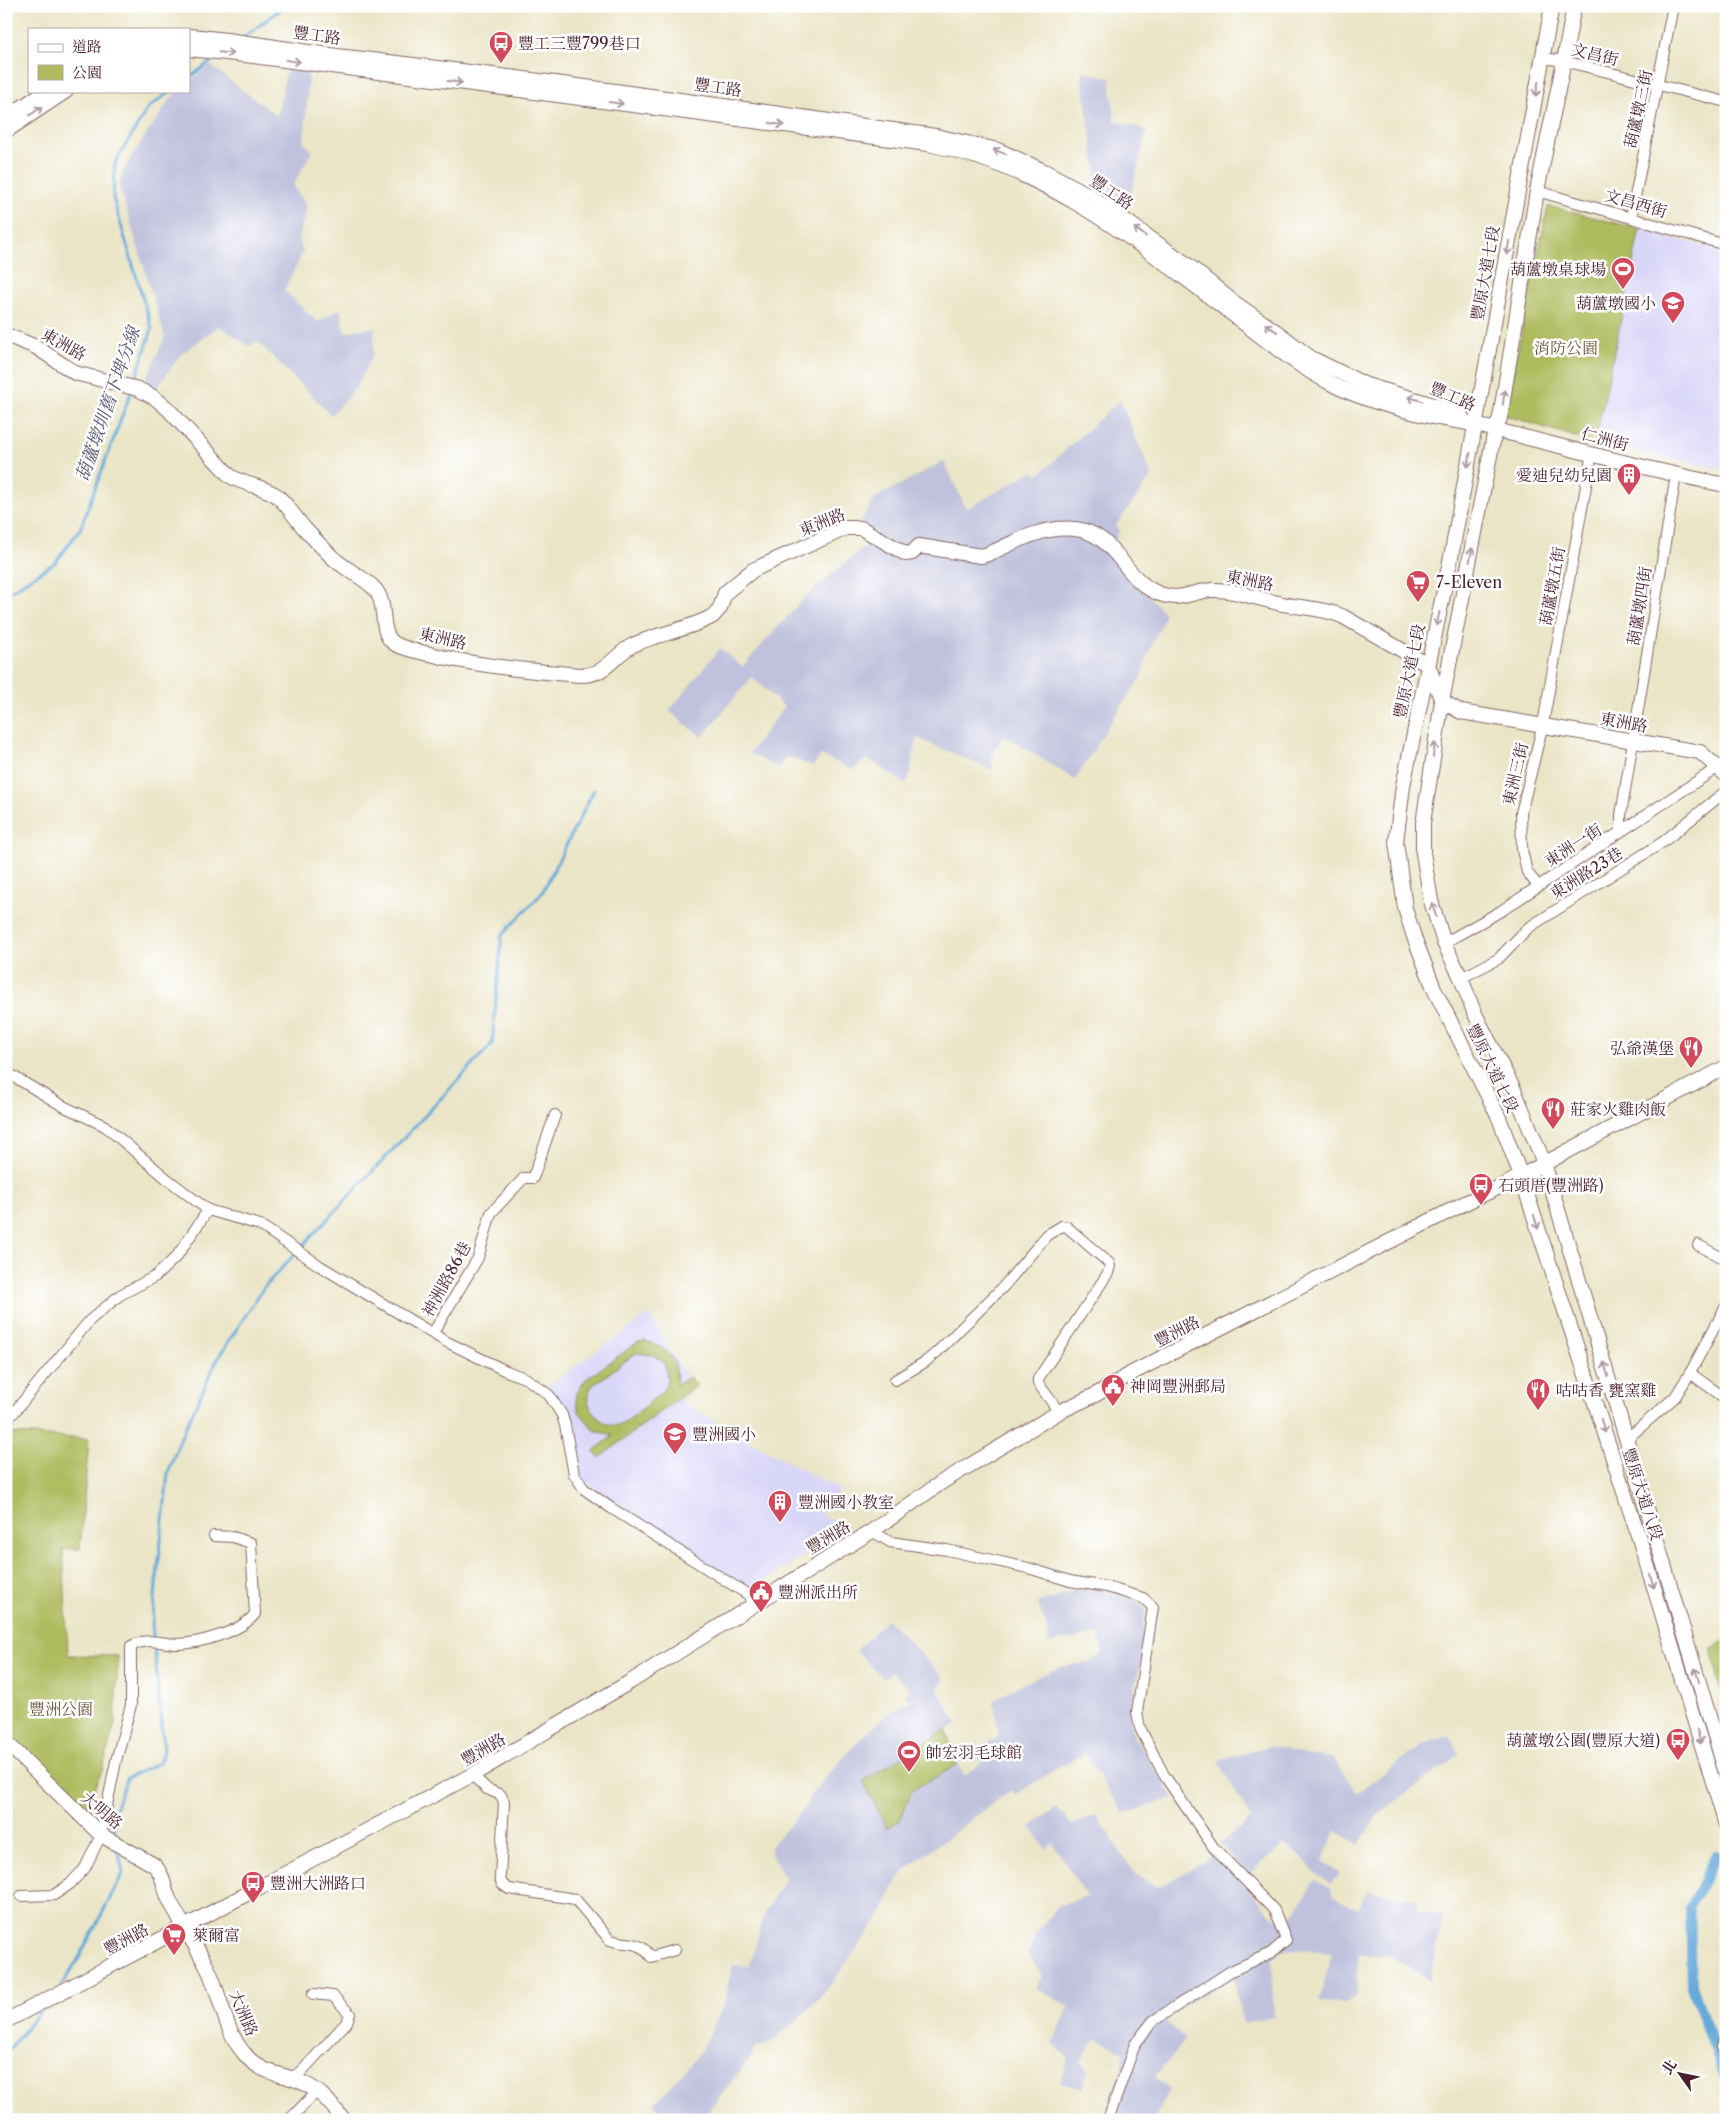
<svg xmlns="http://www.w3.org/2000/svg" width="1732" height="2126" viewBox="0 0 1732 2126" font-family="'Libre Caslon Text','Noto Serif TC',serif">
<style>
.built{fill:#d9d7f8}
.industrial{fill:#c0c2dd}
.green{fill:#aebc5e;stroke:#7c6e44;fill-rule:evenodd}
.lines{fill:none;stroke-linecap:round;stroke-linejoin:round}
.stream{stroke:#65a9da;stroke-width:3}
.canal{stroke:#65a9da;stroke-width:10}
.street-casing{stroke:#826461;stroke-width:12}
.secondary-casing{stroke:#826461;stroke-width:16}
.street{stroke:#fff;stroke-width:10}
.secondary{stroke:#fff;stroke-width:14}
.oneway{stroke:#ae9aa0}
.labels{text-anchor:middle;stroke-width:5;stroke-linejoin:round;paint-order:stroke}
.street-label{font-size:16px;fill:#4a1f2b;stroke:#fff}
.poi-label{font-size:16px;fill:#4a1f2b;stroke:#fff;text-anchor:start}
.park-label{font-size:16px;fill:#6d563d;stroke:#fff}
.water-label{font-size:18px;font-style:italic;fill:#555671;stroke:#fff}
</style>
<rect width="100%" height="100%" fill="#fff"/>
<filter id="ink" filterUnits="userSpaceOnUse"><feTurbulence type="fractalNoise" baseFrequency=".02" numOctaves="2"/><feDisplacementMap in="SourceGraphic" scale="10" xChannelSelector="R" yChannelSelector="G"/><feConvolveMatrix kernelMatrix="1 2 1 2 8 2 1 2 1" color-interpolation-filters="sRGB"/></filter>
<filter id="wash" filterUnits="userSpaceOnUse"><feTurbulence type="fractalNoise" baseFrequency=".0096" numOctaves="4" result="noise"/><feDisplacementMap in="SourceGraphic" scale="20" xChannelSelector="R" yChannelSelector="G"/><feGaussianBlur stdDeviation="1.12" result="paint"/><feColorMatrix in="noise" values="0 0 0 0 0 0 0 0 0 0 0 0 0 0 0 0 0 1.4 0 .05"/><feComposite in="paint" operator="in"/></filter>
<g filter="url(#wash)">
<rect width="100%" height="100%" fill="#eae5c6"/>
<g class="built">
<path d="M1640 229 1726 252V470L1595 443Z"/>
<path d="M649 1314 691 1384 681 1401 741 1437 840 1490 820 1515 850 1527 745 1592 575 1474 573 1418 546 1387Z"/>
</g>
<g class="industrial">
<path d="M210 65 277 116 287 67 309 71 304 142 312 151 293 186 307 206 299 238 303 252 284 290 317 322 340 309 345 332 375 327 373 354 356 388 331 415 257 341 249 346 219 326 180 355 155 391 145 381 165 337 119 185 124 169 168 102 178 91H189V82Z"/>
<path d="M1084 71 1110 78 1115 121 1147 130 1126 215 1100 199 1082 76Z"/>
<path d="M1120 400 1152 476 1116 525 1119 531 1114 543 1121 569 1164 612V618L1147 656 1143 675 1112 720 1075 780 1004 735 993 753 992 770 917 738 909 779 905 783 867 759 853 770 821 755 813 766 787 757 779 768 749 753 784 707 752 677 702 737 669 711 720 648 742 667 805 597 878 535 860 522 875 498 944 461 966 509 1033 471 1038 475Z"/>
<path d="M1086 1585 1117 1592 1142 1604 1145 1610 1141 1661 1131 1708V1724L1134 1738 1174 1797 1139 1810 1123 1813 1085 1754 1054 1770 1015 1795 1012 1790 1004 1795 905 1870 892 1890 883 1912 832 1983 803 2015 767 2045 756 2047 751 2057 702 2120H671L654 2104 691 2064 705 2044 724 2004 732 1965 749 1966 765 1913 785 1878 771 1853 770 1847 809 1803 807 1799 860 1739 887 1714 911 1700 905 1695 910 1689 892 1672 884 1679 856 1651 887 1619 945 1679 937 1689 958 1723 943 1733 960 1760 958 1762 964 1776 982 1762 973 1749 996 1739 999 1732 993 1701 1018 1686 1060 1667 1090 1662 1103 1653 1098 1634 1049 1644 1046 1624 1037 1603 1054 1599Z"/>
<path d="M1450 1736 1460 1754 1377 1815 1359 1845 1335 1831 1323 1861 1340 1874 1330 1884 1289 1847 1283 1845 1248 1875 1220 1844 1251 1819 1218 1761 1269 1746 1309 1755 1333 1758 1357 1793 1424 1744 1441 1738Z"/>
<path d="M1056 1807 1072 1825 1096 1815 1136 1875 1158 1887 1203 1863 1215 1853 1271 1914 1286 1924 1316 1880 1330 1889 1333 1895 1357 1909 1367 1891 1417 1899 1418 1911 1443 1915 1430 1981 1388 1955H1358L1356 1995 1346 2003 1319 2002 1332 1953 1295 1949 1281 1951 1271 1960 1274 2017 1243 2023 1233 1977 1164 2018 1185 2040 1155 2077 1169 2089 1154 2120H1102L1122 2070 1123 2052 1097 2038 1080 2062 1088 2070 1082 2089 1060 2082 1068 2058 1053 2043 1069 2007 1036 1988 1042 1975 1028 1954 1037 1931 1059 1905 1086 1896 1053 1843 1046 1849 1030 1827Z"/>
</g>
<g class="green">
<path d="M1548 206 1640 229 1595 443 1504 415Z"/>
<path d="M645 1341C671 1349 679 1359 676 1385L690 1377 697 1385 599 1458 593 1451 613 1436 594 1430 586 1420 579 1412 576 1402 577 1393 585 1380 638 1342ZM636 1353 653 1355 664 1363C666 1371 669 1381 664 1389 661 1393 627 1422 622 1424 608 1430 590 1414 588 1400 587 1395 590 1390 592 1386Z"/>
<path d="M6 1433 89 1439 80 1549H63L68 1655 118 1656 115 1723 102 1771 84 1812 6 1733Z"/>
<path d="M1726 1640V1708L1710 1649Z"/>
<path d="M946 1730 957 1765 912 1790 899 1821 887 1828 863 1781Z"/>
</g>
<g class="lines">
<g class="stream">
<path d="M244 37 285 6"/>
<path d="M189 78 217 57"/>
<path d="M134 384 152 329 113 198 115 163 148 108 171 91"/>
<path d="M6 594 56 562 80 529 131 392"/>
<path d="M115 1838 113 1814 127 1778 159 1763 164 1750 152 1625 168 1473 181 1437 218 1358 264 1287 492 1044 502 935 542 893 594 790"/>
<path d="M61 1986 80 1956 123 1873 118 1849"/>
<path d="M6 2053 43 2008"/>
</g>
<path class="canal" d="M1716 1856 1690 1907 1692 1987 1726 2078"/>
</g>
</g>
<g filter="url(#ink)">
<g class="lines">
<defs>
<g id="street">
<path d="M1543 58 1564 61 1726 102"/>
<path d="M1537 191 1726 245"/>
<path d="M1631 217 1673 6"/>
<path d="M1723 244 1726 229"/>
<path d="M1621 831V815L1676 475"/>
<path d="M1538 886 1527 872 1522 850 1521 813 1543 724 1592 453"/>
<path d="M1444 943 1501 911 1726 762"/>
<path d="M1461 978 1498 959 1528 928 1663 842 1726 791"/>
<path d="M6 1072 63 1106 105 1126 166 1178 208 1210 260 1225 320 1266 445 1341 504 1370 527 1379 549 1395 562 1415 565 1425 574 1474 584 1489 611 1508 747 1594 755 1603"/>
<path d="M1726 1190V1191"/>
<path d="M1698 1245 1726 1260"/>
<path d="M433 1333 478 1258 491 1213 524 1178H533L555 1115"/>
<path d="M1690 1373 1726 1399"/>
<path d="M895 1380 925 1362 937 1352 1004 1286 1047 1235 1062 1226 1067 1227 1109 1263 1110 1266 1108 1273 1038 1379V1383L1059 1412"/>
<path d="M6 1422 90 1320 120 1295 156 1276 177 1256 208 1210"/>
<path d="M1627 1439 1675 1397 1690 1373 1726 1306"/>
<path d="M872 1531 890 1542 947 1550 1028 1568 1070 1581 1107 1587 1143 1598 1153 1607 1137 1712 1140 1728 1164 1775 1214 1848 1274 1910 1286 1940 1271 1953 1231 1971 1153 2021 1135 2044 1108 2120"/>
<path d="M472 1775 487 1789 501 1795 504 1802 500 1878 502 1884 509 1889 575 1899 610 1940C627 1946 639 1939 651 1957L675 1950"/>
<path d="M21 1896 54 1895 70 1884 85 1868 101 1835 116 1761 131 1705V1646C147 1637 159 1643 176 1644 198 1644 241 1632 255 1614L251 1543 233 1537 214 1536"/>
<path d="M1726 2038 1723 2046 1726 2054"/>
<path d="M291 2078 302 2071 347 2022 350 2014 333 1996 313 1994"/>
<path d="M289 2120 317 2091"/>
</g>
<g id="secondary">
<path d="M1552 6 1451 557 1403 786 1396 842 1405 908 1414 937 1435 991 1499 1118 1521 1176 1639 1538 1726 1825"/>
<path d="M1574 6 1564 61 1537 191 1500 418 1495 430 1442 701 1423 823V853L1431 901 1444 943 1461 978 1474 1012 1515 1092 1544 1163 1726 1773"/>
<path d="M189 36C242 40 294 51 346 57 543 80 740 108 936 136L998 150 1044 171 1091 196 1189 266 1232 301 1281 335 1311 358 1366 385 1444 408 1462 417"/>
<path d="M189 49 245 55 512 89 928 144C1043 166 1136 241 1227 310 1262 337 1296 366 1336 386 1362 399 1391 407 1420 414 1438 419 1458 420 1476 425 1559 445 1642 469 1726 485"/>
<path d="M6 118 46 91"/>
<path d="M6 131 66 91"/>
<path d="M6 335 36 347 75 373 138 389 155 398 168 409 230 476C245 485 262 486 276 495 288 505 295 518 305 529 314 539 323 548 332 557 344 569 362 576 374 588 390 605 376 635 397 645 410 651 428 653 442 657 488 667 533 671 580 675 608 675 612 656 633 645 658 633 689 630 713 616L720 608 725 593 753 570 846 528H861L906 554 912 553 919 546 981 556C987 555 990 553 995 551 1020 539 1046 526 1075 529 1117 533 1123 581 1160 594 1181 602 1193 591 1212 590 1235 589 1260 600 1283 604 1303 608 1323 608 1342 616L1428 665 1442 701 1461 712 1700 752 1726 775"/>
<path d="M6 1742 101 1835 154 1865C164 1875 163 1886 169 1899 181 1923 196 1945 208 1969 221 1995 224 2029 243 2052 263 2078 284 2071 309 2086 324 2094 333 2107 344 2120"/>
<path d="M6 2021 472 1775 630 1682 872 1531 942 1482 1059 1412 1095 1395 1134 1372 1469 1201 1506 1184 1726 1067"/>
</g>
</defs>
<use href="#street" class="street-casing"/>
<use href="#secondary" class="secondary-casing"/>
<use href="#street" class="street"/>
<use href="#secondary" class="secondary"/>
</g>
<defs><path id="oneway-shaft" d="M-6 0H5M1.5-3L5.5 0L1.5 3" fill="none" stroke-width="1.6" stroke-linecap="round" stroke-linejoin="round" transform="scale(1.25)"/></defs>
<g class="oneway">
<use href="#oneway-shaft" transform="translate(226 53) rotate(5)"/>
<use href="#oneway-shaft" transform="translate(293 61) rotate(8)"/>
<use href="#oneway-shaft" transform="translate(455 82) rotate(7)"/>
<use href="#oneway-shaft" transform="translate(1537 89) rotate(101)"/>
<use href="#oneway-shaft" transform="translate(616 103) rotate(8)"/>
<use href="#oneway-shaft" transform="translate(36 111) rotate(-34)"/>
<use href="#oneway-shaft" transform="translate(777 124) rotate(8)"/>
<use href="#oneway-shaft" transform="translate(1000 152) rotate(-159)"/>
<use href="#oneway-shaft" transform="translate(1140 232) rotate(-144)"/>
<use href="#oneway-shaft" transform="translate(1508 248) rotate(100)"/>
<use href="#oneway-shaft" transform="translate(1271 328) rotate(-146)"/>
<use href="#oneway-shaft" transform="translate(1504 397) rotate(-81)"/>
<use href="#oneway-shaft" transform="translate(1415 399) rotate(-164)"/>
<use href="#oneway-shaft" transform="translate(1469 460) rotate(101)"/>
<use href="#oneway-shaft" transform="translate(1471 555) rotate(-79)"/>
<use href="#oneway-shaft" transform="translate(1438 619) rotate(102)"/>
<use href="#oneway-shaft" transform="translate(1434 750) rotate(-81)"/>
<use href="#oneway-shaft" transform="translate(1434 910) rotate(-108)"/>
<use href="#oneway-shaft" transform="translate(1536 1222) rotate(72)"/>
<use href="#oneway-shaft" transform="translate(1606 1369) rotate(-107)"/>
<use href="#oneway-shaft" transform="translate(1603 1426) rotate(72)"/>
<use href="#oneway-shaft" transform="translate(1652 1581) rotate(73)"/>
<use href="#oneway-shaft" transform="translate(1697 1675) rotate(-107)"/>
<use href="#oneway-shaft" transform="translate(1699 1737) rotate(73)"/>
</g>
</g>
<defs>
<symbol id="bus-pin" viewBox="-11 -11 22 30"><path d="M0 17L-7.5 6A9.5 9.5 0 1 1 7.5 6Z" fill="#d1495b" stroke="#fff"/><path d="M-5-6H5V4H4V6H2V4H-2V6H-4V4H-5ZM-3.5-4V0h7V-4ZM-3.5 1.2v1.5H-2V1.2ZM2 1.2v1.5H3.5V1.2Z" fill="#fff"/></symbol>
<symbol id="stadium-pin" viewBox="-11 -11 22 30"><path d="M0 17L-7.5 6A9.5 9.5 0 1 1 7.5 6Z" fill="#d1495b" stroke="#fff"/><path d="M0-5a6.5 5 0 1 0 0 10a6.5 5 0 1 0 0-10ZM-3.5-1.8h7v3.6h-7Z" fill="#fff"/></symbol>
<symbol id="school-pin" viewBox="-11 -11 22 30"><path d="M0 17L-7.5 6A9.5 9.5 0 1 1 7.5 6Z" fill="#d1495b" stroke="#fff"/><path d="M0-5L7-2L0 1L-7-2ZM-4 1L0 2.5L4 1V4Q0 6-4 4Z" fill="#fff"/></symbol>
<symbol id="building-pin" viewBox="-11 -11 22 30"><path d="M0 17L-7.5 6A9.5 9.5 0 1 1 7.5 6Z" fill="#d1495b" stroke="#fff"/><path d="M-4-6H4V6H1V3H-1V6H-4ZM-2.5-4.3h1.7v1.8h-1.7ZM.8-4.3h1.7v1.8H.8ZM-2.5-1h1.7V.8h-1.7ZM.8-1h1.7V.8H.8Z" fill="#fff"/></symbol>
<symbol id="supermarket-pin" viewBox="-11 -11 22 30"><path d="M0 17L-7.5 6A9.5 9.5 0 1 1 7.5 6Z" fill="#d1495b" stroke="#fff"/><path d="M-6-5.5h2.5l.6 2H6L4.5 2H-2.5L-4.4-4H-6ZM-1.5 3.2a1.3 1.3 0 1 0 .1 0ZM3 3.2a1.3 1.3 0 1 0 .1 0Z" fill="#fff"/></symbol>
<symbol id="restaurant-pin" viewBox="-11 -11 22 30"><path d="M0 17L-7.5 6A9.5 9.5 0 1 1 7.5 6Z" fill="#d1495b" stroke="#fff"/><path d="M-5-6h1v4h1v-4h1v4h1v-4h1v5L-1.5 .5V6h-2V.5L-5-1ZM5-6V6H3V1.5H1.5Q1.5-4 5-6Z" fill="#fff"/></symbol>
<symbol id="civic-pin" viewBox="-11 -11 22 30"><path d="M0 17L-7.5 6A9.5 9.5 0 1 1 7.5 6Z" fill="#d1495b" stroke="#fff"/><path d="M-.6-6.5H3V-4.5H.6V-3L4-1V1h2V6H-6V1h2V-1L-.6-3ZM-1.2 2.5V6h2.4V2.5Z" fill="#fff"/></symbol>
</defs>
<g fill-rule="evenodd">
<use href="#bus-pin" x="487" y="29" width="28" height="38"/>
<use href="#stadium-pin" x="1609" y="255" width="28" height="38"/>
<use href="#school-pin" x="1659" y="289" width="28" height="38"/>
<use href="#building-pin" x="1615" y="461" width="28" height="38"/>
<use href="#supermarket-pin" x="1404" y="568" width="28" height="38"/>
<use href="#restaurant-pin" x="1677" y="1034" width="28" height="38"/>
<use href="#restaurant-pin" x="1539" y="1095" width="28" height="38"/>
<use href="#bus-pin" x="1467" y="1171" width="28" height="38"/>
<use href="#civic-pin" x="1099" y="1372" width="28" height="38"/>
<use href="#restaurant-pin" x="1524" y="1376" width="28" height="38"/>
<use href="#school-pin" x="661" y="1420" width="28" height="38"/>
<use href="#building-pin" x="766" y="1488" width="28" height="38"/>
<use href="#civic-pin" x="747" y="1578" width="28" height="38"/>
<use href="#bus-pin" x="1664" y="1726" width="28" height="38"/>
<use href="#stadium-pin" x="895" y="1738" width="28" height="38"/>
<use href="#bus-pin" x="239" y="1869" width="28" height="38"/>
<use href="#supermarket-pin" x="160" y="1921" width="28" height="38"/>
</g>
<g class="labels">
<g class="street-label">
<text transform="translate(317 35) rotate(8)" y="6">豐工路</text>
<text transform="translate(1595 54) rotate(14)" y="6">文昌街</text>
<text transform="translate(718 87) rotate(8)" y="6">豐工路</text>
<text transform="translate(1638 109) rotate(-78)" y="6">葫蘆墩三街</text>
<text transform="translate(1112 192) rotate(34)" y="6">豐工路</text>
<text transform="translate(1636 203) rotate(16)" y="6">文昌西街</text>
<text transform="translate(1485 273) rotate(-80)" y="6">豐原大道七段</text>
<text transform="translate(64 344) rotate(29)" y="6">東洲路</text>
<text transform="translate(1453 396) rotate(23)" y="6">豐工路</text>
<text transform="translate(1605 439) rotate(15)" y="6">仁洲街</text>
<text transform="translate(822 522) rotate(-22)" y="6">東洲路</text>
<text transform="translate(1250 580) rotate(11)" y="6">東洲路</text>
<text transform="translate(1552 586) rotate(-80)" y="6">葫蘆墩五街</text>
<text transform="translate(1639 606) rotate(-81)" y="6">葫蘆墩四街</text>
<text transform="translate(443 638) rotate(13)" y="6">東洲路</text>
<text transform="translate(1409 671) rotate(-78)" y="6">豐原大道七段</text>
<text transform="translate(1624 722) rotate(10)" y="6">東洲路</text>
<text transform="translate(1515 774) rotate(-77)" y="6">東洲三街</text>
<text transform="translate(1573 845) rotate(-33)" y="6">東洲一街</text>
<text transform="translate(1586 873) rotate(-32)" y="6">東洲路23巷</text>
<text transform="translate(1493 1068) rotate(64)" y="6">豐原大道七段</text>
<text transform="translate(446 1279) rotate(-61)" y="6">神洲路86巷</text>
<text transform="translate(1177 1331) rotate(-27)" y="6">豐洲路</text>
<text transform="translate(1643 1494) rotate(72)" y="6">豐原大道八段</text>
<text transform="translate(828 1537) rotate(-31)" y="6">豐洲路</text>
<text transform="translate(483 1749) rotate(-30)" y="6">豐洲路</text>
<text transform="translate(102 1810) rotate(40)" y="6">大明路</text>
<text transform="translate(126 1939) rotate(-28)" y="6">豐洲路</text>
<text transform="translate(244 2013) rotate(67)" y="6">大洲路</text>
</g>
<g class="poi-label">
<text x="518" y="49">豐工三豐799巷口</text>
<text x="1606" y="275" text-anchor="end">葫蘆墩桌球場</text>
<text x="1656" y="309" text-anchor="end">葫蘆墩國小</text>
<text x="1612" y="481" text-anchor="end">愛迪兒幼兒園</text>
<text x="1436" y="588">7-Eleven</text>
<text x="1674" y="1054" text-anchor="end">弘爺漢堡</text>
<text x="1570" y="1115">莊家火雞肉飯</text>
<text x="1498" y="1191">石頭厝(豐洲路)</text>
<text x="1130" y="1392">神岡豐洲郵局</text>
<text x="1556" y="1396">咕咕香 甕窯雞</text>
<text x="692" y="1440">豐洲國小</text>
<text x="798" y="1508">豐洲國小教室</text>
<text x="778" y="1598">豐洲派出所</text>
<text x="1660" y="1746" text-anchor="end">葫蘆墩公園(豐原大道)</text>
<text x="926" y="1758">帥宏羽毛球館</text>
<text x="270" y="1889">豐洲大洲路口</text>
<text x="192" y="1941">萊爾富</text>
</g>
<g class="park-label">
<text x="1566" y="354">消防公園</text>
<text x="61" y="1715">豐洲公園</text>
</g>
<g class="water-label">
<text transform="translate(108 404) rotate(-71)" y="6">葫蘆墩圳舊下埤分線</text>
</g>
</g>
<rect width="1732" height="2126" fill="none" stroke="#fff" stroke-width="25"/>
<rect x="28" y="28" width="162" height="65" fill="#ffffff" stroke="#b7a5aa"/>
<rect x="38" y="44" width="25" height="8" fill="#ffffff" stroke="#b7a5aa"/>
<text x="72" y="52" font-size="15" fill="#4a1f2b">道路</text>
<rect x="38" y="65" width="25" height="15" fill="#aebc5e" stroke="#b7a5aa"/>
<text x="72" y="78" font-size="15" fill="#4a1f2b">公園</text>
<g transform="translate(1680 2074) rotate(303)" stroke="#ffffff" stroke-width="4" paint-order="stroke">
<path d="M0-4L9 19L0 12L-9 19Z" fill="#4a1f2b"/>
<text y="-8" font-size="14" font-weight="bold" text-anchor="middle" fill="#4a1f2b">北</text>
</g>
</svg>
